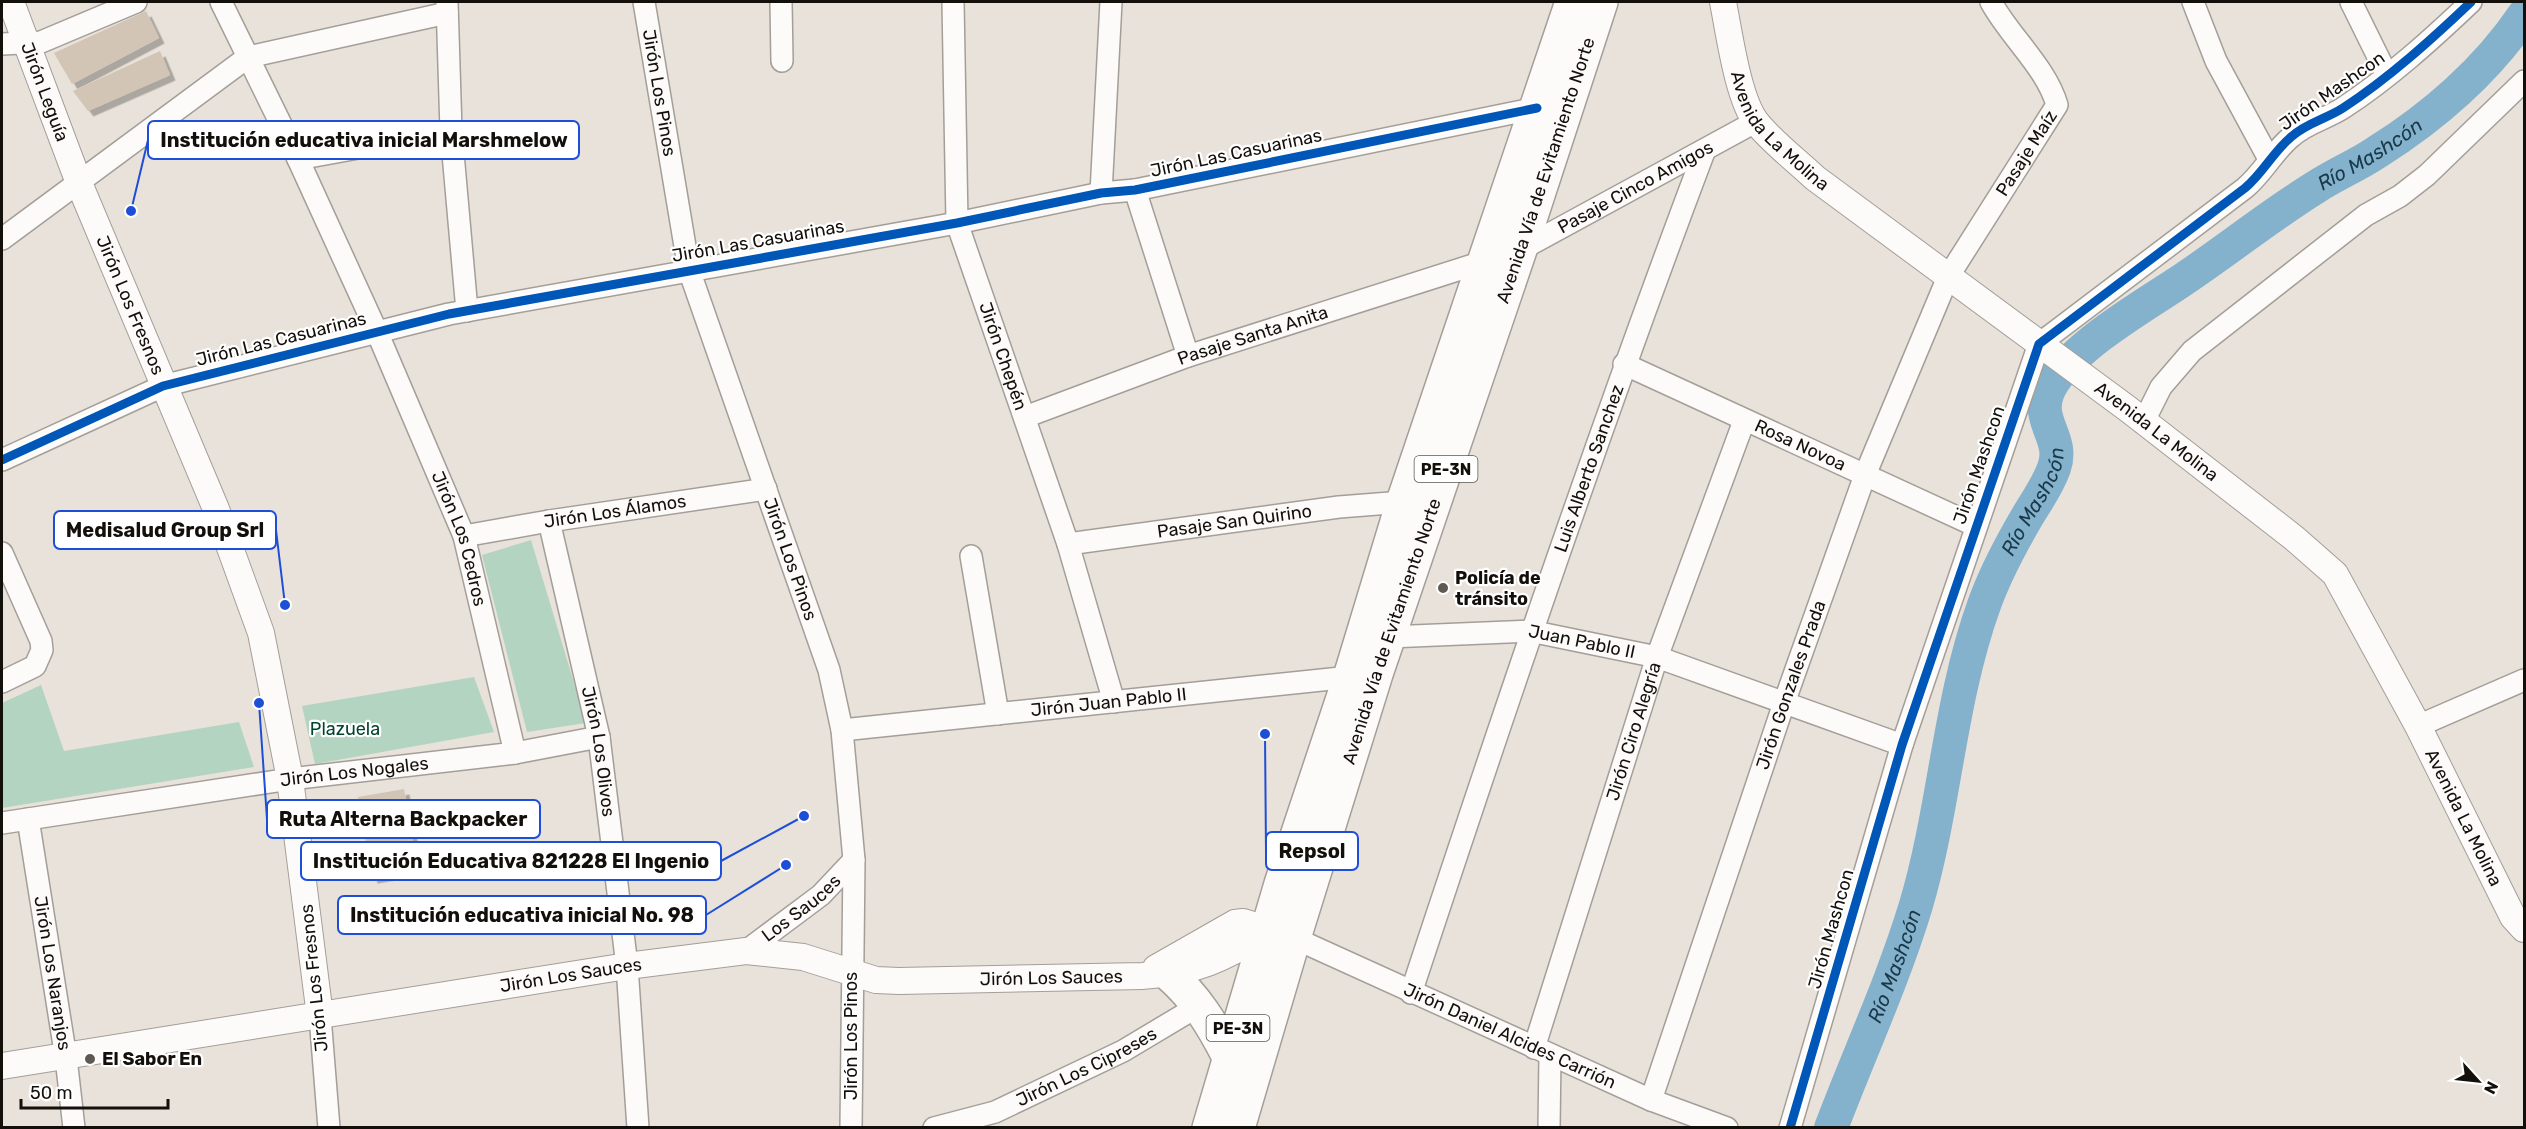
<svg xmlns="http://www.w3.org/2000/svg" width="2526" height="1129" viewBox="0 0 2526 1129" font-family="Rubik,sans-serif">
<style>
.green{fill:#b3d4c0}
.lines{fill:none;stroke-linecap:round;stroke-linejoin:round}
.river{stroke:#84b2cd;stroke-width:34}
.building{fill:#d2c5b6;filter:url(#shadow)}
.minor-casing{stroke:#a39e98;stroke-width:24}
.tertiary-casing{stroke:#a39e98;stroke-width:28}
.trunk-casing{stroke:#a39e98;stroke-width:36}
.minor{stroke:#fcfbf9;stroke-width:21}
.tertiary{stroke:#fcfbf9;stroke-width:26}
.trunk{stroke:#fcfbf9;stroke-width:33}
.cycleway-casing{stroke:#fff;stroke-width:13}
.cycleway{stroke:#0057b8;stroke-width:9}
.poi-dot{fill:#5e5953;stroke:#fff;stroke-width:2}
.labels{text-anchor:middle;stroke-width:4.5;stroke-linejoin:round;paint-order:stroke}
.shield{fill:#fff;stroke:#5a5754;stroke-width:1.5}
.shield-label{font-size:16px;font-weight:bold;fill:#130f0b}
.street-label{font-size:18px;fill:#130f0b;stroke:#fff}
.poi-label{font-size:18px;font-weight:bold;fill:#130f0b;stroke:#fff;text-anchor:start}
.park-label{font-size:18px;fill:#00442e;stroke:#fff}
.water-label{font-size:20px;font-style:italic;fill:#19384a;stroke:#fff}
.leader{fill:none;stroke:#1d4ed8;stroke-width:2}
.callout-dot{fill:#1d4ed8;stroke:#fff;stroke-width:2}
.callout{fill:#fff;stroke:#1d4ed8;stroke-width:2}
.callout-label{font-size:20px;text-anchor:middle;font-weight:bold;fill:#130f0b}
</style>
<defs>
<filter id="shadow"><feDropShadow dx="5.5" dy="5.5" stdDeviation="0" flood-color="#0004"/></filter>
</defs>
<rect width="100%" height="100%" fill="#e9e2da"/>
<g class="green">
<path d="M531 540 586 723 527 732 482 555Z"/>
<path d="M474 677 494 732 315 764 302 706Z"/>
<path d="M41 685 64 751 239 722 254 767 2 808V703Z"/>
</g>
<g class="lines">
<path class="river" id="s1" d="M1831 1128C1859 1054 1893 981 1916 905 1945 807 1949 702 1984 605 1995 574 2010 546 2027 517 2036 502 2048 485 2054 468 2066 435 2029 419 2053 382 2078 344 2140 308 2178 283 2225 252 2269 216 2316 187 2336 174 2358 165 2377 152 2433 117 2487 70 2524 15"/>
</g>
<g class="building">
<path d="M146 11 159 38 72 84 54 53Z"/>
<path d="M160 51 170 75 88 111 73 91Z"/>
<path d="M404 789 418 870 372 878 358 797Z"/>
</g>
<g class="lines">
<defs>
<g id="minor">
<path id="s2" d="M221 2 298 159 377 332 464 536 515 753"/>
<path d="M447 2 451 131 467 311"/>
<path id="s3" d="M644 2 689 270 829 670 842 730 854 860 851 1128"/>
<path d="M781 2 782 61"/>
<path id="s4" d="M953 2 957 223 1068 544 1114 702"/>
<path d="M2193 2 2216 61 2269 159"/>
<path d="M2351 2 2387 75"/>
<path d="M2 44 41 42 136 2"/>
<path d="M298 159 451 131"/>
<path d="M1135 190 1188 356"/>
<path d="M1101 193 1111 2"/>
<path d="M2 239 248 57 447 13"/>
<path id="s5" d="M1624 364 1976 526"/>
<path id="s6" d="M1025 417 1188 356 1520 250 1755 122"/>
<path d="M2143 423 2161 387 2192 351 2366 215 2400 196 2427 175 2524 81"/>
<path d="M2 460 163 386 449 314 957 223 1101 193 1135 190 1537 108"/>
<path id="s7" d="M549 521 599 737 627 966 638 1128"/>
<path id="s8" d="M464 536 549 521 766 489"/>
<path id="s9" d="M1068 544 1339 507 1403 502"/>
<path d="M2 553 41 641 42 650 35 666 2 682"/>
<path d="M971 556 998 714"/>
<path id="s10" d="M1389 637 1530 631 1657 657 1902 745"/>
<path d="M2418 726 2524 680"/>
<path id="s11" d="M842 730 1360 676"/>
<path id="s12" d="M28 819 66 1058 74 1128"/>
<path id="s13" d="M2 823 290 779 515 753 599 737"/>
<path id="s14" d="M1294 938 1651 1100 1727 1128"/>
<path id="s15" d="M746 951 821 895 854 860"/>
<path id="s16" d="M1411 993C1504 711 1599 430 1704 152"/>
<path d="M320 1016 329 1128"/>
<path id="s17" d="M1534 1048 1657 657 1744 421"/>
<path id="s18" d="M1651 1100 1784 703 1865 475 1948 277 2057 105C2046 67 2010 37 1991 2"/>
<path id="s19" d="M934 1128 995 1112 1123 1051 1200 1005"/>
<path d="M1549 1128 1550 1055"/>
<path d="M1790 1128 1902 745 2039 344 2245 188C2263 173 2273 152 2291 137 2306 123 2326 119 2343 108 2389 78 2432 39 2471 2"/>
</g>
<g id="tertiary">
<path id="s20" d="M11 2 79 183 216 509 261 633 290 779 320 1016"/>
<path id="s21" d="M1723 2C1729 32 1738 100 1757 123 1773 143 1796 160 1815 178L2128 409 2294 538 2335 574 2418 726 2513 917 2524 929"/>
<path d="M1156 968 1235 923 1243 922 1279 933"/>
<path id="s22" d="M2 1066 627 966 746 951 803 957 876 980 899 981 1142 976C1194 973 1227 958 1269 930"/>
</g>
<g id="trunk">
<path d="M1170 975C1197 999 1212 1024 1229 1057"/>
<path d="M1209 1128 1281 884 1350 677 1403 502 1572 2"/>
<path id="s23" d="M1238 1128 1294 938 1376 674 1520 250 1601 2"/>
</g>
</defs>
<use href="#minor" class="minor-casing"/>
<use href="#tertiary" class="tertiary-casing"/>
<use href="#trunk" class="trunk-casing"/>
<use href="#minor" class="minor"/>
<use href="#tertiary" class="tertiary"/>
<use href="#trunk" class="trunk"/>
<defs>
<g id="cycleway">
<path d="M2 460 163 386 449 314 957 223 1101 193 1135 190 1537 108"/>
<path d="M1790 1128 1902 745 2039 344 2245 188C2263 173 2273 152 2291 137 2306 123 2326 119 2343 108 2389 78 2432 39 2471 2"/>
</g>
</defs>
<use href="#cycleway" class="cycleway-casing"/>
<use href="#cycleway" class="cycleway"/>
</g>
<g class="poi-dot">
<circle cx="1443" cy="588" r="6"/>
<circle cx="90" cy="1059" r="6"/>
</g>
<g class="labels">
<g class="shield">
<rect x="1414.5" y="456" width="63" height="26" rx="4.5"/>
<rect x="1206.5" y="1015" width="63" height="26" rx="4.5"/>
</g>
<g class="shield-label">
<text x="1446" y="475">PE-3N</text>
<text x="1238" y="1034">PE-3N</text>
</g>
<g class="street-label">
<text transform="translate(2332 91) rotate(-35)" y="6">Jirón Mashcon</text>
<text dy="6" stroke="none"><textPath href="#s3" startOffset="92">Jirón Los Pinos</textPath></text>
<text dy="6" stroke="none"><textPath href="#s20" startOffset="96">Jirón Leguía</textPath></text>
<text dy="6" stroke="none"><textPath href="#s21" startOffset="146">Avenida La Molina</textPath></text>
<text transform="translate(1236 153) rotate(-12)" y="6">Jirón Las Casuarinas</text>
<text dy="6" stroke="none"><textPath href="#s18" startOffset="1022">Pasaje Maíz</textPath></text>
<text dy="6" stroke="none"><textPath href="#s23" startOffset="1006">Avenida Vía de Evitamiento Norte</textPath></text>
<text dy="6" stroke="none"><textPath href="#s6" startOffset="654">Pasaje Cinco Amigos</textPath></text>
<text transform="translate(758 241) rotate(-10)" y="6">Jirón Las Casuarinas</text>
<text dy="6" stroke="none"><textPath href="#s20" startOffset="326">Jirón Los Fresnos</textPath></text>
<text dy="6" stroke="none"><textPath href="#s6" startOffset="242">Pasaje Santa Anita</textPath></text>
<text transform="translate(281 339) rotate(-14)" y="6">Jirón Las Casuarinas</text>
<text dy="6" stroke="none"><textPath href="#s4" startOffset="362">Jirón Chepén</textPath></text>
<text dy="6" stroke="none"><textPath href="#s21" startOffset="632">Avenida La Molina</textPath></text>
<text dy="6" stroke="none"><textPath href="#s5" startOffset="194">Rosa Novoa</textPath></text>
<text transform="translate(1979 465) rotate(-71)" y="6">Jirón Mashcon</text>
<text dy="6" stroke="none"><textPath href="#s16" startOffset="554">Luis Alberto Sanchez</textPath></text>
<text dy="6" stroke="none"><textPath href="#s8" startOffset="153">Jirón Los Álamos</textPath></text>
<text dy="6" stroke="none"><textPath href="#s9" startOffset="168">Pasaje San Quirino</textPath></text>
<text dy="6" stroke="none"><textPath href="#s2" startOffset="588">Jirón Los Cedros</textPath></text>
<text dy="6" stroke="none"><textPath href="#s3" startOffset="578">Jirón Los Pinos</textPath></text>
<text dy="6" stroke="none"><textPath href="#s23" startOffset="520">Avenida Vía de Evitamiento Norte</textPath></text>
<text dy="6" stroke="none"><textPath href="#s10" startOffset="194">Juan Pablo II</textPath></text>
<text dy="6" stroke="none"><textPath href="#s18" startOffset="438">Jirón Gonzales Prada</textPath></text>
<text dy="6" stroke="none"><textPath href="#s11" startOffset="268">Jirón Juan Pablo II</textPath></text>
<text dy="6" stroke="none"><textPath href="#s17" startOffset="332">Jirón Ciro Alegría</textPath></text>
<text dy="6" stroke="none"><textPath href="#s7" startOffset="236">Jirón Los Olivos</textPath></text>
<text dy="6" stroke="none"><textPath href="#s13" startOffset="356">Jirón Los Nogales</textPath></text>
<text dy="6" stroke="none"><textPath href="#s21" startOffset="1136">Avenida La Molina</textPath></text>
<text dy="6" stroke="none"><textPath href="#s15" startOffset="70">Los Sauces</textPath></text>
<text transform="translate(1831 929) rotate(-74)" y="6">Jirón Mashcon</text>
<text dy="6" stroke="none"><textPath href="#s12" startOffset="156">Jirón Los Naranjos</textPath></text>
<text dy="6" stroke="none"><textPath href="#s22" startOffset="576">Jirón Los Sauces</textPath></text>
<text transform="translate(314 978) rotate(-96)" y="6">Jirón Los Fresnos</text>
<text dy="6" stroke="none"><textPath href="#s22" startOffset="1062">Jirón Los Sauces</textPath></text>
<text transform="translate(851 1036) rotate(-90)" y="6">Jirón Los Pinos</text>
<text dy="6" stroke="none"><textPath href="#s14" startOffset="237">Jirón Daniel Alcides Carrión</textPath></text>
<text dy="6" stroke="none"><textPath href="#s19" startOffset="165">Jirón Los Cipreses</textPath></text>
</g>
<g class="poi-label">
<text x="1455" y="584">Policía de<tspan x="1455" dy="21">tránsito</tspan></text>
<text x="102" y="1065">El Sabor En</text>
</g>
<g class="park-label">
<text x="345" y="735">Plazuela</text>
</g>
<g class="water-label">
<text dy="7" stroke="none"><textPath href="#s1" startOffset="1182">Río Mashcón</textPath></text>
<text dy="7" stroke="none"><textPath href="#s1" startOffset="662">Río Mashcón</textPath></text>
<text dy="7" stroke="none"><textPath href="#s1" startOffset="174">Río Mashcón</textPath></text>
</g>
</g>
<path class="leader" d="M131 211L148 140M285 605L276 530M259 703L267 819M1265 734L1266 851M804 816L721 861M786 865L706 915"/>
<g class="callout-dot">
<circle cx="131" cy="211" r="6"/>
<circle cx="285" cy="605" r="6"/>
<circle cx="259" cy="703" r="6"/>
<circle cx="1265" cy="734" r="6"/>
<circle cx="804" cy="816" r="6"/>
<circle cx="786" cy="865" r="6"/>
</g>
<g class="callout">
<rect x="148" y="121" width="431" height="38" rx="6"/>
<rect x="54" y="511" width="222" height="38" rx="6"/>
<rect x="267" y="800" width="273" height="38" rx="6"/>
<rect x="1266" y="832" width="92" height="38" rx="6"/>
<rect x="301" y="842" width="420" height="38" rx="6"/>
<rect x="338" y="896" width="368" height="38" rx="6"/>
</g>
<g class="callout-label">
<text x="364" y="147">Institución educativa inicial Marshmelow</text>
<text x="165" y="537">Medisalud Group Srl</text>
<text x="403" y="826">Ruta Alterna Backpacker</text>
<text x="1312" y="858">Repsol</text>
<text x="511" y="868">Institución Educativa 821228 El Ingenio</text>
<text x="522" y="922">Institución educativa inicial No. 98</text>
</g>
<rect width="2526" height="1129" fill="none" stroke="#130f0b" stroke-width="6"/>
<g transform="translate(2478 1081) rotate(117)" stroke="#ffffff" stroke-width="4.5" paint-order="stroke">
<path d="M0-4.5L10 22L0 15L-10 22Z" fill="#130f0b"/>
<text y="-9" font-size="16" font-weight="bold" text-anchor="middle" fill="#130f0b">N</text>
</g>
<path d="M21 1099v9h147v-9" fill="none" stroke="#130f0b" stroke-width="3"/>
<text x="30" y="1099" font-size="18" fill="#130f0b" stroke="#ffffff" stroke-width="4.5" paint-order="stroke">50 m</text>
</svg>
